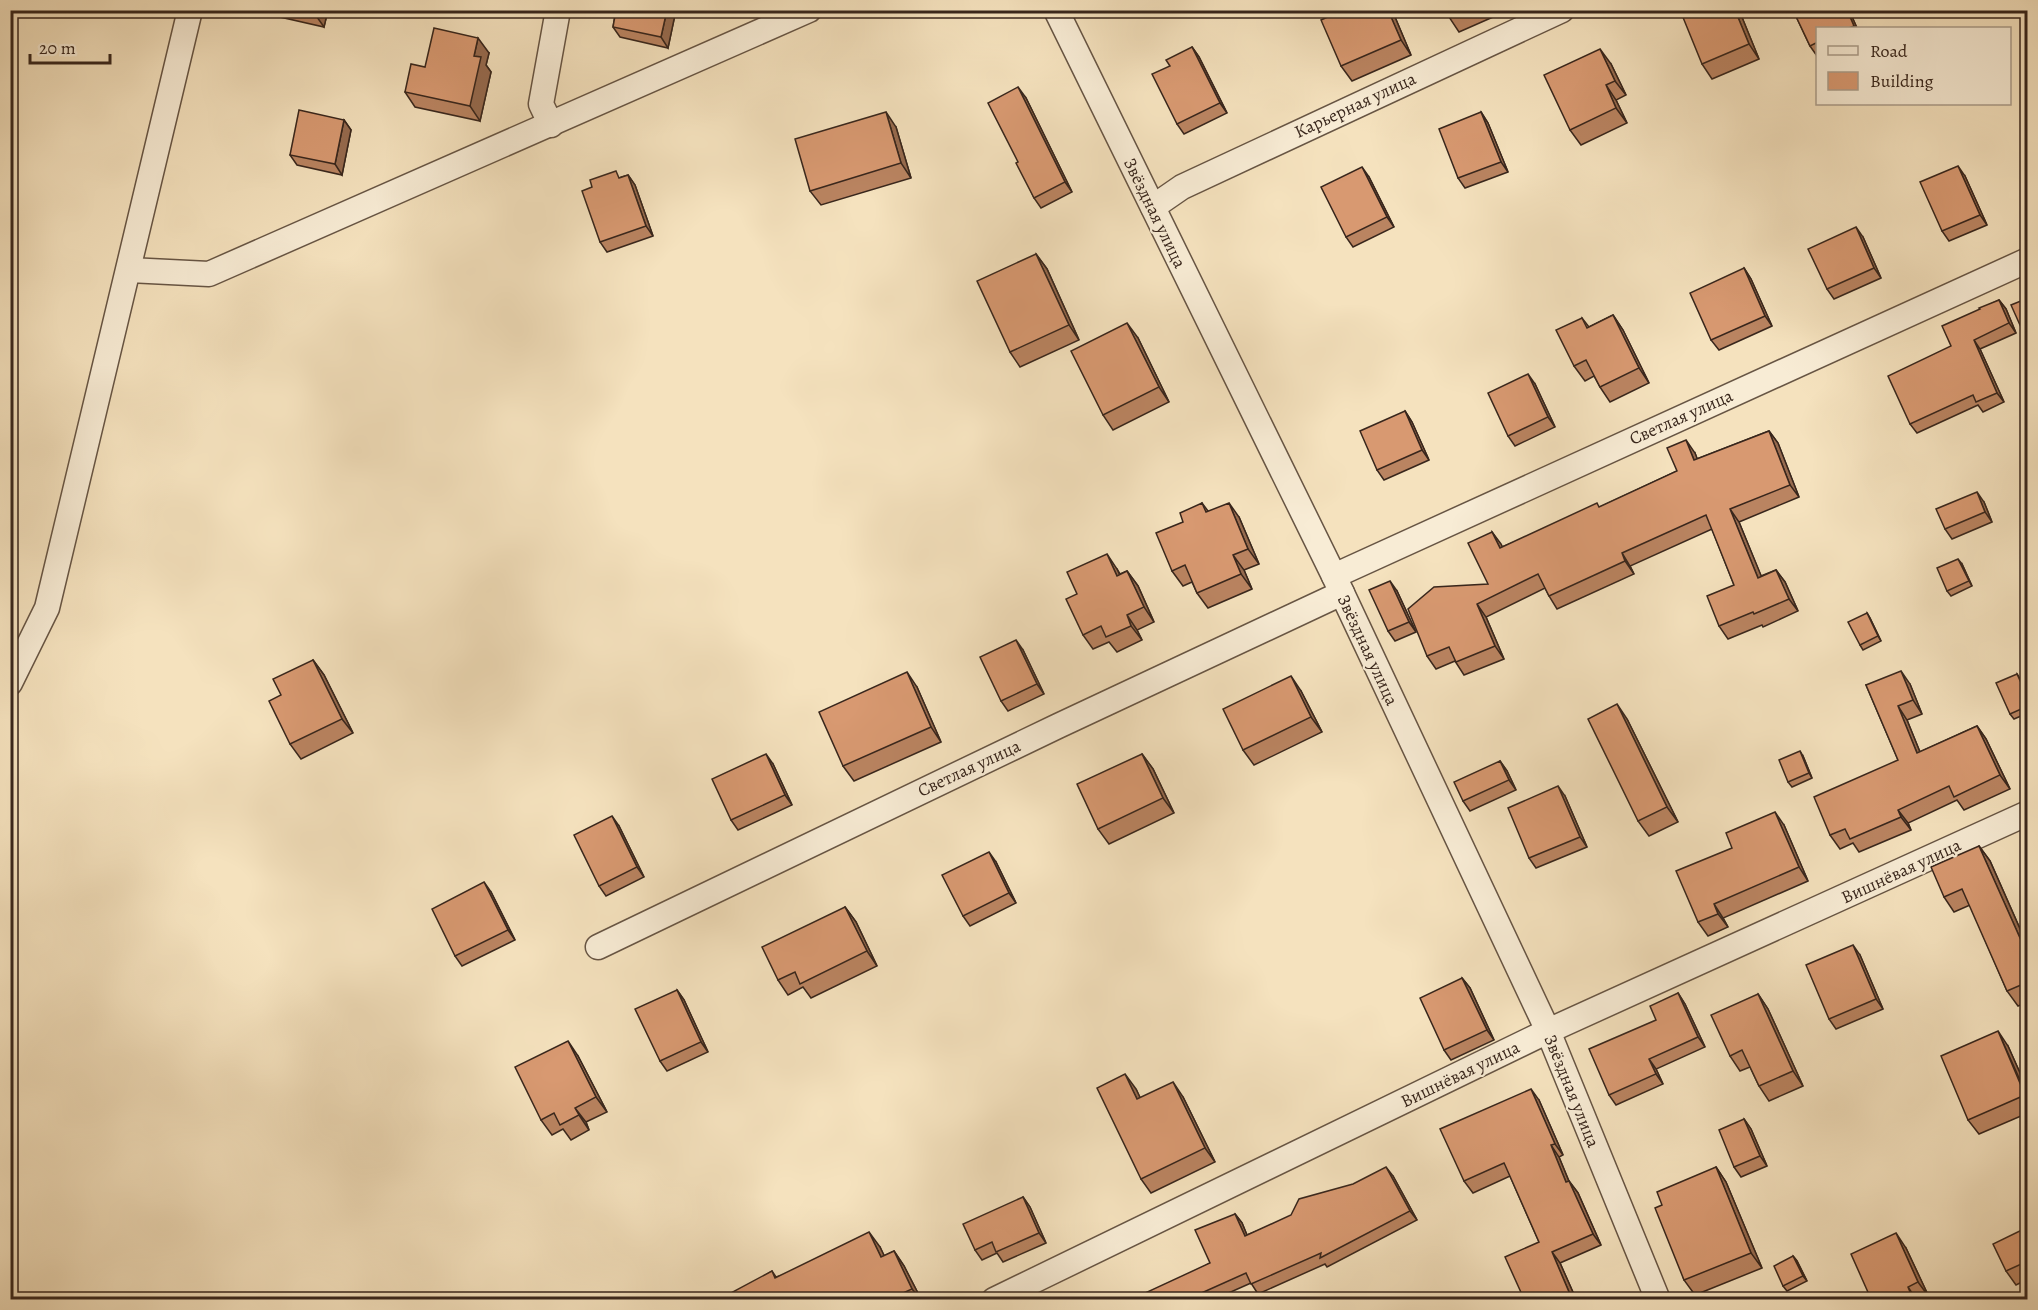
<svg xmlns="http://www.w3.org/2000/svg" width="2038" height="1310" viewBox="0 0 2038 1310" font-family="Alegreya,serif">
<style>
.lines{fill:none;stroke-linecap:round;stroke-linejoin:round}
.street-casing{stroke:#675544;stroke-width:27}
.street{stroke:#f8ecd5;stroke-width:24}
.wall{fill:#ba8461;stroke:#38261c;stroke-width:1.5}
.shaded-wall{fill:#976b4f;stroke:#38261c;stroke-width:1.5}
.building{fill:#d89971;stroke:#38261c;stroke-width:1.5}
.labels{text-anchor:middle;stroke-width:4.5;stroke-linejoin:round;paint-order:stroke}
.street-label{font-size:18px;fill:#38261c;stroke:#f8ecd5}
</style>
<rect width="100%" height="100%" fill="#f5e2be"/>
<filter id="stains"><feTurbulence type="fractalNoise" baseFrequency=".00333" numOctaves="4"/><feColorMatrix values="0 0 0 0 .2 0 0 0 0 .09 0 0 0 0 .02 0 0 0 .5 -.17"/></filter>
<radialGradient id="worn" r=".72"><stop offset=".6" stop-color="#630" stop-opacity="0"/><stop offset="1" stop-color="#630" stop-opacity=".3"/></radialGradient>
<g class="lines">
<defs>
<g id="street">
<path d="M1056 10 1334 576 1548 1031 1658 1300"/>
<path d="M551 125 541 104 558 10"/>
<path d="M1153 207 1182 187 1562 10"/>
<path d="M129 270 209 274 809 10"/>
<path d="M1334 576 2028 260"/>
<path d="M10 683 47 608 190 10"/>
<path d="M598 947 1058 726 1342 593"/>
<path d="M994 1300 1548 1031 2028 813"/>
</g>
</defs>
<use href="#street" class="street-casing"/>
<use href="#street" class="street"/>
</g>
<g class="wall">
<path d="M275 10H328L324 27 280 17Z"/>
<path d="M616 10H676L668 48 620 37 613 27Z"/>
<path d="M1343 10H1392L1411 55 1352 81 1341 66Z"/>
<path d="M1446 10H1509L1459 32 1449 17Z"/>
<path d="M1739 10 1759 59 1712 79 1702 64Z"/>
<path d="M1793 10H1849L1857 28H1818V56H1817L1810 46Z"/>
<path d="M1192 47 1199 57 1227 113 1184 134 1177 124 1170 66Z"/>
<path d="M489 53 486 65 491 72 480 121 415 107 405 92 425 67Z"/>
<path d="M1611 64 1626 95 1616 100 1627 123 1581 145 1570 130Z"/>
<path d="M1026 98 1072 192 1041 208 1034 198 1018 162Z"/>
<path d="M1481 112 1488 123 1508 172 1465 188 1458 178Z"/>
<path d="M344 120 351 130 342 175 297 165 290 155Z"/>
<path d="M896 127 911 178 821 205 810 191Z"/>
<path d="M628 175 635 185 653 236 607 252 600 242 621 177Z"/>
<path d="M1965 176 1987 225 1949 241 1942 231Z"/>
<path d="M1369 177 1394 227 1353 247 1346 237Z"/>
<path d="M1863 237 1881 278 1834 299 1827 289Z"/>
<path d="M1036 254 1047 269 1079 340 1020 367 1010 352Z"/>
<path d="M1744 268 1751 279 1772 326 1719 350 1711 340Z"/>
<path d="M1999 300 2006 309 2016 333 1980 349 2004 402 1983 412 1978 405 1917 433 1910 424 1951 346 1980 309Z"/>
<path d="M1613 315 1623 330 1649 383 1610 402 1600 387 1594 376 1585 381 1574 366 1582 318 1589 327Z"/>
<path d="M1138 338 1169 402 1113 430 1103 415Z"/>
<path d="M1535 384 1555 427 1515 446 1508 436Z"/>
<path d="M1405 411 1412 422 1429 460 1384 480 1377 470Z"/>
<path d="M1769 431 1778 443 1799 497 1739 522 1761 576 1776 570 1785 582 1798 611 1763 627 1762 625 1728 639 1719 626 1734 585 1712 529 1630 566 1634 574 1557 609 1549 596 1545 588 1486 617 1504 659 1464 675 1455 661 1436 669 1427 656 1488 584 1492 532 1502 547 1600 507 1677 471 1695 453 1697 459Z"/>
<path d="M1984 502 1992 522 1952 539 1945 529Z"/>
<path d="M1202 503 1208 511 1239 517 1259 564 1244 570 1252 589 1208 608 1197 593 1192 582 1183 586 1172 571 1183 522Z"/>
<path d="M1962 564 1972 586 1951 596 1947 591Z"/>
<path d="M1117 569 1120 574 1127 571 1138 586 1154 622 1137 630 1142 640 1117 652 1109 642 1093 649 1083 635 1077 594Z"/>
<path d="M1397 591 1416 632 1395 641 1388 631Z"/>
<path d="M1867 613 1870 618 1881 641 1863 650 1860 645Z"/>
<path d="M1023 650 1044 694 1008 711 1001 701Z"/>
<path d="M313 660 324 675 353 733 301 759 290 744 281 695Z"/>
<path d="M2017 674 2020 679 2028 695V713L2014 719 2010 714Z"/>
<path d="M1910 684 1922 714 1907 720 1920 752 1977 726 1986 739 2010 789 1964 810 1957 800 1908 823 1911 830 1859 852 1853 843 1840 849 1830 835 1898 760 1866 685Z"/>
<path d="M917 687 941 742 854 781 843 766Z"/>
<path d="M1301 691 1322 732 1254 765 1243 750Z"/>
<path d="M1627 719 1678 822 1649 836 1638 821Z"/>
<path d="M1142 754 1153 769 1174 813 1109 844 1098 829Z"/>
<path d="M1803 756 1812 778 1792 787 1788 782Z"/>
<path d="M1500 761 1507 771 1516 790 1470 811 1463 801Z"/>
<path d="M773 764 792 805 738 830 731 820Z"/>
<path d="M1565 796 1587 847 1536 868 1529 858Z"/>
<path d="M1784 825 1808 881 1723 918 1728 927 1708 936 1698 922Z"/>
<path d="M619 826 644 877 606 896 599 886Z"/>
<path d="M1979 846 1990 861 2028 947V1002L2018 1006 2007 991 1970 905 1954 912 1944 897Z"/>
<path d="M996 862 1016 903 970 926 963 916Z"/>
<path d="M491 892 515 940 462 966 455 956Z"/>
<path d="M845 907 856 922 877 966 811 998 803 987 788 995 778 980Z"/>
<path d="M1860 955 1883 1009 1836 1029 1829 1019Z"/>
<path d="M1462 978 1470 988 1494 1040 1451 1060 1444 1050Z"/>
<path d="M677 990 684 1000 708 1052 667 1071 660 1061Z"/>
<path d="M1678 993 1685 1004 1705 1047 1656 1069 1663 1084 1616 1105 1609 1095 1656 1020Z"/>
<path d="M1758 994 1768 1009 1803 1086 1769 1101 1759 1086 1750 1067 1740 1071 1730 1056Z"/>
<path d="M2008 1046 2028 1091V1113L1979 1134 1968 1120Z"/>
<path d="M578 1056 607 1112 586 1122 589 1130 571 1140 563 1129 552 1135 541 1120Z"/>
<path d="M1136 1089 1140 1098 1183 1097 1215 1162 1151 1193 1141 1179Z"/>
<path d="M1539 1100 1563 1155 1559 1157 1569 1181 1578 1193 1601 1245 1560 1263 1576 1299H1524L1539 1242 1510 1176 1473 1193 1464 1181Z"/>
<path d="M1744 1119 1751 1129 1767 1166 1741 1177 1734 1167Z"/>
<path d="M1716 1167 1726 1182 1762 1268 1695 1295 1684 1280 1662 1205Z"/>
<path d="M1393 1176 1417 1220 1327 1267 1325 1264 1258 1294 1251 1283 1215 1299H1148L1210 1263 1235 1214 1242 1223 1247 1235Z"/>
<path d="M1023 1197 1030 1207 1046 1243 1003 1262 997 1253 982 1260 975 1250Z"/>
<path d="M2028 1227V1279L2016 1285 2006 1271Z"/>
<path d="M880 1247 884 1256 894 1251 904 1266 921 1299H729L772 1271 776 1277Z"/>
<path d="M1906 1248 1929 1297 1923 1299H1871Z"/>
<path d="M1793 1256 1797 1261 1807 1281 1787 1291 1783 1286Z"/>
</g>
<g class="shaded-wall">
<path d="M319 10H328L324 27 317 17Z"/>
<path d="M667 10H676L668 48 661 37Z"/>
<path d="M1388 10H1392L1411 55 1401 40Z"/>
<path d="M1735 10H1739L1759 59 1749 44Z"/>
<path d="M1847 10H1849L1857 28H1856L1854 26Z"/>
<path d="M478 38 489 53 486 65 491 72 480 121 470 106 474 56Z"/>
<path d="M1192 47 1199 57 1227 113 1220 103Z"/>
<path d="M1600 49 1611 64 1626 95 1615 81Z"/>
<path d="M1606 85 1616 100 1627 123 1616 108Z"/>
<path d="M1018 87 1026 98 1072 192 1065 182Z"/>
<path d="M886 112 896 127 911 178 901 163Z"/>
<path d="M1481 112 1488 123 1508 172 1501 162Z"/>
<path d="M344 120 351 130 342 175 335 164Z"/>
<path d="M1958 166 1965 176 1987 225 1980 215Z"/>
<path d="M1362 167 1369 177 1394 227 1387 217Z"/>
<path d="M628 175 635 185 653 236 646 226Z"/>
<path d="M1856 227 1863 237 1881 278 1874 268Z"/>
<path d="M1036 254 1047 269 1079 340 1069 325Z"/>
<path d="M1744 268 1751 279 1772 326 1765 316Z"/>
<path d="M1999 300 2006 309 2016 333 2009 323Z"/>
<path d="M1613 315 1623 330 1649 383 1639 368Z"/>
<path d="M1127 323 1138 338 1169 402 1159 387Z"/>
<path d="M1974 340 1980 349 2004 402 1997 393Z"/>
<path d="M1528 374 1535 384 1555 427 1548 417Z"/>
<path d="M1405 411 1412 422 1429 460 1422 450Z"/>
<path d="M1769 431 1778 443 1799 497 1790 485Z"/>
<path d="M1686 440 1695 453 1703 473 1694 460Z"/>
<path d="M1977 492 1984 502 1992 522 1985 512Z"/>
<path d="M1229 503 1239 517 1259 564 1248 549Z"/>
<path d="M1730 509 1739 522 1767 590 1758 578Z"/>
<path d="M1492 532 1501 544 1509 560 1500 548Z"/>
<path d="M1622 553 1630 566 1634 574 1625 561Z"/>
<path d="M1107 554 1117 569 1127 591 1117 576Z"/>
<path d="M1233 555 1244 570 1252 589 1241 574Z"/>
<path d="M1958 559 1962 564 1972 586 1969 581Z"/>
<path d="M1776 570 1785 582 1798 611 1789 599Z"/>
<path d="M1127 571 1138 586 1154 622 1144 607Z"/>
<path d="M1390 581 1397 591 1416 632 1409 622Z"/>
<path d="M1477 604 1486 617 1504 659 1495 646Z"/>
<path d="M1867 613 1870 618 1881 641 1878 636Z"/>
<path d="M1127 615 1137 630 1142 640 1131 626Z"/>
<path d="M1016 640 1023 650 1044 694 1037 684Z"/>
<path d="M313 660 324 675 353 733 342 719Z"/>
<path d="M1901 671 1910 684 1922 714 1913 700Z"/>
<path d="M907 672 917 687 941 742 931 727Z"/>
<path d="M2017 674 2020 679 2028 695V698Z"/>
<path d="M1291 676 1301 691 1322 732 1311 717Z"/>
<path d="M1617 704 1627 719 1678 822 1667 807Z"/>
<path d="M1898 706 1907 720 1926 767 1917 753Z"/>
<path d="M1977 726 1986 739 2010 789 2000 775Z"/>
<path d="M1800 751 1803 756 1812 778 1809 773Z"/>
<path d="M766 754 773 764 792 805 785 795Z"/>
<path d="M1142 754 1153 769 1174 813 1163 798Z"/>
<path d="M1500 761 1507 771 1516 790 1509 780Z"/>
<path d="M1558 786 1565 796 1587 847 1580 837Z"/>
<path d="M1898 810 1908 823 1911 830 1901 817Z"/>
<path d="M1775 812 1784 825 1808 881 1799 867Z"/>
<path d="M612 816 619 826 644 877 637 867Z"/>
<path d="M1979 846 1990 861 2028 947V956Z"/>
<path d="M989 852 996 862 1016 903 1009 893Z"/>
<path d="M484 882 491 892 515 940 508 930Z"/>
<path d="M1714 904 1723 918 1728 927 1718 914Z"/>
<path d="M845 907 856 922 877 966 867 951Z"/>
<path d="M1853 945 1860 955 1883 1009 1876 999Z"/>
<path d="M1462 978 1470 988 1494 1040 1487 1030Z"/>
<path d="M677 990 684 1000 708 1052 701 1042Z"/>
<path d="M1678 993 1685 1004 1705 1047 1698 1037Z"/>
<path d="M1758 994 1768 1009 1803 1086 1793 1071Z"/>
<path d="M1998 1031 2008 1046 2028 1091V1098Z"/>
<path d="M568 1041 578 1056 607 1112 596 1097Z"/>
<path d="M1649 1059 1656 1069 1663 1084 1656 1074Z"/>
<path d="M1125 1074 1136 1089 1148 1114 1137 1099Z"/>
<path d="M1173 1082 1183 1097 1215 1162 1205 1148Z"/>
<path d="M1531 1089 1539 1100 1563 1155 1555 1144Z"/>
<path d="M575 1108 586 1122 589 1130 579 1115Z"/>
<path d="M1744 1119 1751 1129 1767 1166 1760 1156Z"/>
<path d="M1551 1145 1559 1157 1574 1194 1566 1182Z"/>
<path d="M1386 1167 1393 1176 1417 1220 1410 1211Z"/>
<path d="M1716 1167 1726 1182 1762 1268 1751 1253Z"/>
<path d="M1569 1181 1578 1193 1601 1245 1593 1234Z"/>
<path d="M1023 1197 1030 1207 1046 1243 1039 1233Z"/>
<path d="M1235 1214 1242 1223 1251 1245 1245 1236Z"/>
<path d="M869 1232 880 1247 892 1272 881 1257Z"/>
<path d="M1896 1233 1906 1248 1929 1297 1918 1282Z"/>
<path d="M894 1251 904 1266 921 1299 912 1289Z"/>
<path d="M1552 1252 1560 1263 1576 1299H1572Z"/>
<path d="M1793 1256 1797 1261 1807 1281 1803 1276Z"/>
<path d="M1908 1287 1916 1299H1913Z"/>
</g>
<g class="building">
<path d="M289 10H319L317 17Z"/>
<path d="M616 10H667L661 37 613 27Z"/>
<path d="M1343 10H1388L1401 40 1341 66 1321 20Z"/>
<path d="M1446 10H1464L1449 17Z"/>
<path d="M1680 10H1735L1749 44 1702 64Z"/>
<path d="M1793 10H1847L1854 26 1849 28H1818V42L1810 46Z"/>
<path d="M434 28 478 38 474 56 481 57 470 106 405 92 411 64 425 67Z"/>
<path d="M1192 47 1220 103 1177 124 1152 74 1170 66 1166 60Z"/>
<path d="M1600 49 1615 81 1606 85 1616 108 1570 130 1544 75Z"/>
<path d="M1018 87 1065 182 1034 198 1016 163 1018 162 988 103Z"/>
<path d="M299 110 344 120 335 164 290 155Z"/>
<path d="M886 112 901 163 810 191 795 139Z"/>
<path d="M1481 112 1501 162 1458 178 1439 129Z"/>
<path d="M2028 147V160L2023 149Z"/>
<path d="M1958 166 1980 215 1942 231 1920 182Z"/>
<path d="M1362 167 1387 217 1346 237 1321 187Z"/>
<path d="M616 171 619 178 628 175 646 226 600 242 582 191 592 187 590 180Z"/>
<path d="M1856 227 1874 268 1827 289 1808 249Z"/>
<path d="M1036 254 1069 325 1010 352 977 281Z"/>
<path d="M1744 268 1765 316 1711 340 1690 293Z"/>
<path d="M2028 298V343L2011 305Z"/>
<path d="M1999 300 2009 323 1974 340 1997 393 1976 402 1973 395 1910 424 1888 376 1951 346 1942 326 1980 309 1979 308Z"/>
<path d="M1613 315 1639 368 1600 387 1586 360 1574 366 1556 330 1582 318 1587 328Z"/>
<path d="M1127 323 1159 387 1103 415 1071 351Z"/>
<path d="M1528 374 1548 417 1508 436 1488 393Z"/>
<path d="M1405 411 1422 450 1377 470 1360 431Z"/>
<path d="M1769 431 1790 485 1730 509 1758 578 1776 570 1789 599 1754 614 1753 612 1719 626 1707 596 1734 585 1706 515 1622 553 1625 561 1549 596 1538 574 1477 604 1495 646 1456 662 1449 647 1427 656 1408 609 1434 587 1488 584 1468 543 1492 532 1500 548 1597 503 1599 507 1677 471 1667 448 1686 440 1694 460Z"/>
<path d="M1977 492 1985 512 1945 529 1936 509Z"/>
<path d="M1202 503 1206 512 1229 503 1248 549 1233 555 1241 574 1197 593 1185 565 1172 571 1156 533 1183 522 1180 513Z"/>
<path d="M1107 554 1117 576 1127 571 1144 607 1127 615 1131 626 1106 637 1101 626 1083 635 1066 599 1077 594 1067 572Z"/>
<path d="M1958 559 1969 581 1947 591 1937 568Z"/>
<path d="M1390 581 1409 622 1388 631 1369 590Z"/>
<path d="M1867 613 1878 636 1860 645 1848 622Z"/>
<path d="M1016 640 1037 684 1001 701 980 657Z"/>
<path d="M313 660 342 719 290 744 269 701 281 695 273 679Z"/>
<path d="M1901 671 1913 700 1898 706 1917 753 1977 726 2000 775 1954 797 1949 786 1898 810 1901 817 1850 839 1845 829 1830 835 1814 797 1898 760 1866 685Z"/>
<path d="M907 672 931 727 843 766 819 712Z"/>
<path d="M2017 674 2028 698V706L2010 714 1996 683Z"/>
<path d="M1291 676 1311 717 1243 750 1223 709Z"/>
<path d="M1617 704 1667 807 1638 821 1588 719Z"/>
<path d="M1800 751 1809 773 1788 782 1779 760Z"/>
<path d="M766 754 785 795 731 820 712 779Z"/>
<path d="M1142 754 1163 798 1098 829 1077 784Z"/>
<path d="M1500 761 1509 780 1463 801 1454 782Z"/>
<path d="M1558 786 1580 837 1529 858 1508 808Z"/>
<path d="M1775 812 1799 867 1714 904 1718 914 1698 922 1676 871 1732 848 1726 833Z"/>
<path d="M612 816 637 867 599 886 574 835Z"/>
<path d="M1979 846 2028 956V982L2007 991 1962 889 1944 897 1931 867Z"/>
<path d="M989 852 1009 893 963 916 942 875Z"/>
<path d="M484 882 508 930 455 956 432 909Z"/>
<path d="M845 907 867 951 800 984 795 972 778 980 762 947Z"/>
<path d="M1853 945 1876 999 1829 1019 1806 965Z"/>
<path d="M1462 978 1487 1030 1444 1050 1420 998Z"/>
<path d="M677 990 701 1042 660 1061 635 1009Z"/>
<path d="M1678 993 1698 1037 1649 1059 1656 1074 1609 1095 1589 1049 1656 1020 1650 1006Z"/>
<path d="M1758 994 1793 1071 1759 1086 1742 1050 1730 1056 1711 1015Z"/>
<path d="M1998 1031 2025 1095 1968 1120 1941 1056Z"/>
<path d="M568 1041 596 1097 575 1108 579 1115 560 1125 554 1113 541 1120 515 1067Z"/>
<path d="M1125 1074 1137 1099 1173 1082 1205 1148 1141 1179 1097 1088Z"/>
<path d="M1531 1089 1555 1144 1551 1145 1566 1182 1569 1181 1593 1234 1552 1252 1572 1299H1524L1505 1257 1539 1242 1505 1165 1504 1163 1464 1181 1440 1129Z"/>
<path d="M1744 1119 1760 1156 1734 1167 1719 1130Z"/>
<path d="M1386 1167 1410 1211 1320 1258 1321 1253 1251 1284 1246 1273 1197 1295 1198 1299H1148L1145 1293 1210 1263 1195 1230 1235 1214 1245 1236 1291 1215 1299 1199 1353 1184Z"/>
<path d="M1716 1167 1751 1253 1684 1280 1655 1208 1662 1205 1657 1192Z"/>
<path d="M1023 1197 1039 1233 996 1252 992 1242 975 1250 963 1224Z"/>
<path d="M2028 1227V1261L2006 1271 1993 1244Z"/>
<path d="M869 1232 881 1257 894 1251 912 1289 890 1299H829L827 1296 819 1299H729L727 1295 772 1271 775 1278Z"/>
<path d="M1896 1233 1918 1282 1908 1287 1913 1299H1871L1851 1254Z"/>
<path d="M1793 1256 1803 1276 1783 1286 1774 1266Z"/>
</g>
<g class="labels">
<g class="street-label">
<text transform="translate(1355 105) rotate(-25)" y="6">Карьерная улица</text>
<text transform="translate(1155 213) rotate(64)" y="6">Звёздная улица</text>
<text transform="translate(1681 417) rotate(-24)" y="6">Светлая улица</text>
<text transform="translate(1368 650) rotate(65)" y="6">Звёздная улица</text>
<text transform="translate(969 768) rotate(-25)" y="6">Светлая улица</text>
<text transform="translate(1901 871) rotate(-25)" y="6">Вишнёвая улица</text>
<text transform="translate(1460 1074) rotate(-26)" y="6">Вишнёвая улица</text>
<text transform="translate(1572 1091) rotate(68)" y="6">Звёздная улица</text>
</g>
</g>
<rect width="2038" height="1310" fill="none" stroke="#f5e2be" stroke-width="36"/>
<rect x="12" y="12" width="2014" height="1286" fill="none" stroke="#38261c" stroke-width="3"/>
<rect x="18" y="18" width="2002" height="1274" fill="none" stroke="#38261c" stroke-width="1.5"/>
<rect x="1816" y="27" width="195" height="78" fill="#f8ecd5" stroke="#ab9d8b" stroke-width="1.5"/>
<rect x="1828" y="46" width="30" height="9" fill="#f8ecd5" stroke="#ab9d8b" stroke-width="1.5"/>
<text x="1870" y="57" font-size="18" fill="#38261c">Road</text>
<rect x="1828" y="72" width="30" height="18" fill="#d89971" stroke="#ab9d8b" stroke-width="1.5"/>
<text x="1870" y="87" font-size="18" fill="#38261c">Building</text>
<path d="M30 54v9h80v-9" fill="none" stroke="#38261c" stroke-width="3"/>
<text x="39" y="54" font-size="18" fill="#38261c" stroke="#f8ecd5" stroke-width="4.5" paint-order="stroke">20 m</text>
<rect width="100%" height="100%" filter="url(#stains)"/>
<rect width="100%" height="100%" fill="url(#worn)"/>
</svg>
